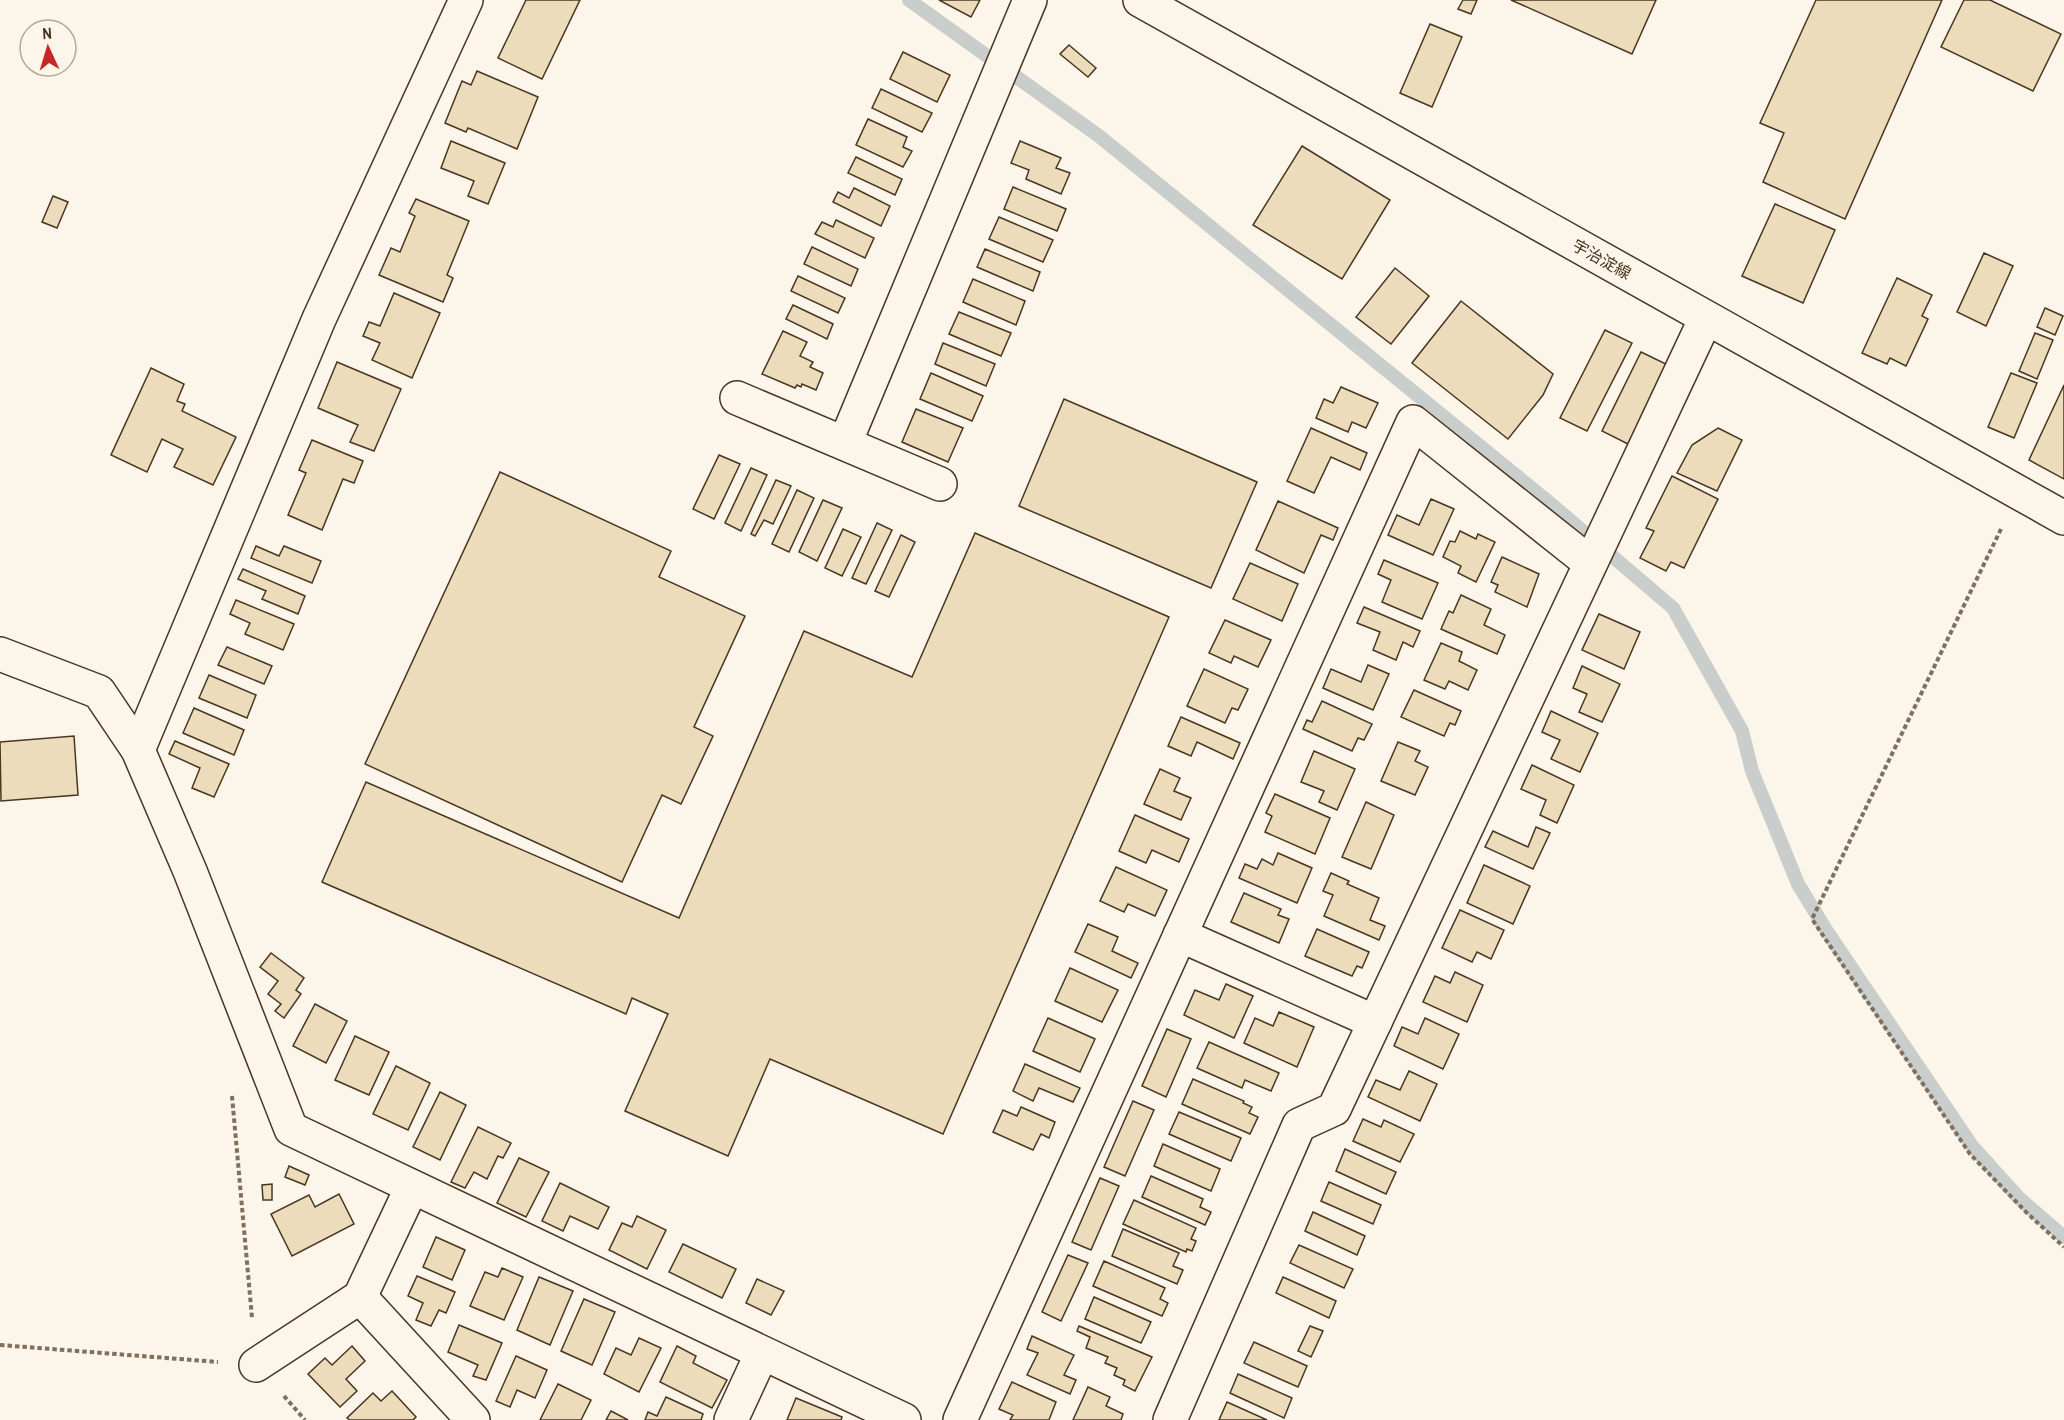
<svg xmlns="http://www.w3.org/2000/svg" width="2064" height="1420" viewBox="0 0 2064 1420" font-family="'Archivo Narrow','Noto Sans JP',sans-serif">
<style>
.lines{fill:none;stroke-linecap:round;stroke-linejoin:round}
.stream{stroke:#c9cecd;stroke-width:14}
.building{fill:#ecdcbc;stroke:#4a3520;stroke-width:1.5}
.street-casing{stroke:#4a3520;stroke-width:36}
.primary-casing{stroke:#4a3520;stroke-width:36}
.path{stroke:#7f6f5c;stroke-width:4;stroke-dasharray:4.5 3;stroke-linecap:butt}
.street{stroke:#fbf6e9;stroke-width:33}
.primary{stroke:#fbf6e9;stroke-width:33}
.labels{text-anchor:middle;stroke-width:4.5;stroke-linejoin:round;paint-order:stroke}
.street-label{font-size:16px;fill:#4a3520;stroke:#fbf6e9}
</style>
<rect width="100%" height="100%" fill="#fbf6e9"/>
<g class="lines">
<path class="stream" d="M909 0 1099 136 1551 504 1673 608 1742 731 1752 771 1798 884 1826 930 1972 1146 2019 1198 2064 1237"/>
</g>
<g class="building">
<path d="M526 0H580L542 79 498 58Z"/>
<path d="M939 0H980L971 17Z"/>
<path d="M1463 0H1477L1471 14 1458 9Z"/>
<path d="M1511 0H1656L1632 54Z"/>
<path d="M1816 0H1942L1845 219 1763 182 1784 133 1760 123Z"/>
<path d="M1964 0H1990L2061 34 2033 91 1941 47Z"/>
<path d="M1430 24 1462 37 1432 107 1400 93Z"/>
<path d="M1069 45 1096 68 1088 77 1060 54Z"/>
<path d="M903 52 950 75 937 102 890 79Z"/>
<path d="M477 71 538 97 517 149 468 128 466 132 445 123 462 81 471 85Z"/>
<path d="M881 89 932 113 922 132 872 108Z"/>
<path d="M868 119 907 137 903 147 912 151 903 167 856 145Z"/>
<path d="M451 141 505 163 488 204 468 196 474 181 441 168Z"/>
<path d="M1020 141 1061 158 1056 168 1070 173 1061 194 1026 179 1029 170 1011 163Z"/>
<path d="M1302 146 1390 200 1342 279 1253 225Z"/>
<path d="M856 157 902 179 895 195 848 173Z"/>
<path d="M1013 187 1066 209 1057 231 1004 209Z"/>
<path d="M854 188 890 206 881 226 833 202 838 192 849 198Z"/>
<path d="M53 196 68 202 57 228 42 222Z"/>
<path d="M416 199 469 221 447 275 453 278 443 302 379 275 391 248 400 252 415 216 409 213Z"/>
<path d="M1775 204 1835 230 1803 303 1742 276Z"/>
<path d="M999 217 1053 240 1043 262 989 239Z"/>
<path d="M836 220 874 238 865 258 815 234 822 222 833 227Z"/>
<path d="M812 247 858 269 851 286 804 264Z"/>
<path d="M985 249 1040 272 1033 291 977 267Z"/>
<path d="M1984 253 2013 266 1986 326 1957 312Z"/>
<path d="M1395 268 1429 296 1391 344 1356 317Z"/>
<path d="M798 276 845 298 838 313 791 291Z"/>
<path d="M1897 278 1932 295 1922 316 1928 319 1906 366 1890 358 1887 364 1862 353Z"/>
<path d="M973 279 1025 301 1016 325 963 302Z"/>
<path d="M394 293 440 313 412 378 372 360 380 343 363 336 369 322 380 326Z"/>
<path d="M1461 301 1553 374 1543 395 1508 439 1412 363Z"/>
<path d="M793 305 833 324 827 339 786 319Z"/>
<path d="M2045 308 2063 316 2055 335 2037 327Z"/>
<path d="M959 312 1011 333 1001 356 949 334Z"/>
<path d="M1605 330 1632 343 1587 431 1560 418Z"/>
<path d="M783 331 807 342 800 356 813 362 810 367 823 373 816 390 802 384 801 387 797 385 795 388 762 374Z"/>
<path d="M2035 333 2053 340 2037 379 2019 371Z"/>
<path d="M943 343 995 364 986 386 935 364Z"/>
<path d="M1641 352 1668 365 1628 444 1602 431Z"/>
<path d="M337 362 401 389 374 451 350 442 358 425 318 408Z"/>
<path d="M151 368 184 384 177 401 185 404 182 411 236 437 213 485 174 467 183 449 162 439 147 472 111 455Z"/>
<path d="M931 373 983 396 972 421 920 399Z"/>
<path d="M2011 373 2037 383 2014 438 1988 427Z"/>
<path d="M2064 385V479L2029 460Z"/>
<path d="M1341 387 1378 403 1366 428 1352 422 1348 432 1316 418 1324 399 1333 403Z"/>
<path d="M1064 399 1257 482 1211 588 1019 506Z"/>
<path d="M916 409 963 428 948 462 902 442Z"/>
<path d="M1311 428 1367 453 1360 470 1331 457 1314 493 1287 481Z"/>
<path d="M1718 428 1742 440 1717 491 1677 473 1692 445Z"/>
<path d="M312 440 363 461 354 483 343 479 322 530 288 515 306 473 299 470Z"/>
<path d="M719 455 740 464 714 519 693 509Z"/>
<path d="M751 468 767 475 741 531 725 523Z"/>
<path d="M500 472 671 551 659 577 745 616 694 727 713 736 681 804 662 795 622 882 365 764Z"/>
<path d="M1672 476 1718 499 1684 568 1671 562 1666 571 1640 558 1654 531 1646 528Z"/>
<path d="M776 480 791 486 773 524 764 520 755 536 751 534Z"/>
<path d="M797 490 814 498 789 552 772 544Z"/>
<path d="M1431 499 1454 509 1433 555 1388 535 1397 515 1419 525Z"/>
<path d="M823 500 842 508 817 561 799 552Z"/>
<path d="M1278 501 1338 528 1333 540 1321 535 1304 573 1256 550Z"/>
<path d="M877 523 892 530 866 584 852 578Z"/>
<path d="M843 529 861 537 842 576 825 568Z"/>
<path d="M1460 531 1476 539 1478 534 1495 542 1476 582 1458 573 1461 566 1443 557 1450 541 1455 542Z"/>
<path d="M975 533 1169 617 943 1134 770 1059 728 1156 625 1111 668 1014 632 998 626 1014 322 882 366 782 679 918 804 631 912 677Z"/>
<path d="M901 535 915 542 889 597 875 591Z"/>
<path d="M256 546 279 556 284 546 321 561 312 583 251 558Z"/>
<path d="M1502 557 1539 574 1527 607 1495 592 1498 585 1491 582Z"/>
<path d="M1384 560 1438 583 1422 619 1382 602 1391 580 1378 574Z"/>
<path d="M1250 563 1298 584 1282 621 1233 599Z"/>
<path d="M243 569 305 596 298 614 262 599 266 591 238 579Z"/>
<path d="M1461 595 1491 609 1484 625 1505 635 1497 654 1441 629 1449 611 1453 613Z"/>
<path d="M236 600 294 624 283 650 245 634 250 623 230 614Z"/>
<path d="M1364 607 1420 631 1413 647 1403 642 1396 660 1373 650 1380 632 1357 623Z"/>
<path d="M1599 614 1640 632 1624 669 1582 650Z"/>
<path d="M1225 620 1271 640 1258 667 1234 656 1231 663 1209 653Z"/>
<path d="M1441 643 1462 652 1459 661 1477 670 1468 690 1449 681 1445 689 1424 680Z"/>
<path d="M227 647 272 666 264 684 218 665Z"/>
<path d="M1368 665 1389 674 1373 710 1323 688 1331 669 1361 682Z"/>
<path d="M1582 666 1620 684 1602 722 1579 712 1587 694 1573 688Z"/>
<path d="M1204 669 1248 689 1238 710 1232 708 1225 723 1187 706Z"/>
<path d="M209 675 256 695 247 718 199 698Z"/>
<path d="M1414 690 1461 711 1455 725 1450 723 1444 736 1401 717Z"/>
<path d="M1322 701 1372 724 1364 740 1358 738 1352 751 1303 729 1307 720 1312 722Z"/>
<path d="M194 708 244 730 234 755 183 733Z"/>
<path d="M1551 711 1598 733 1580 772 1551 759 1560 740 1542 732Z"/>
<path d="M1181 717 1240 743 1233 759 1197 742 1191 756 1168 746Z"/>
<path d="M74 736 78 795 1 801 0 742Z"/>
<path d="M175 741 229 764 214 797 192 788 200 768 169 754Z"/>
<path d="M1398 742 1420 751 1415 761 1428 767 1415 795 1381 781Z"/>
<path d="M1314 751 1355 769 1337 810 1319 802 1324 791 1301 782Z"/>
<path d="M1532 765 1574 785 1557 823 1540 815 1546 800 1521 789Z"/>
<path d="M1160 769 1180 778 1174 791 1191 798 1181 820 1144 804Z"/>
<path d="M1275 794 1330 818 1315 854 1265 832 1272 816 1266 813Z"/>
<path d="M1366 802 1394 815 1371 869 1342 857Z"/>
<path d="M1135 815 1189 839 1179 862 1152 850 1146 863 1119 851Z"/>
<path d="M1536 827 1550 833 1533 869 1485 847 1493 831 1528 847Z"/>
<path d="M1278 853 1312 868 1297 903 1239 878 1245 864 1257 869 1262 859 1273 865Z"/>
<path d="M1484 865 1530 886 1513 924 1467 903Z"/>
<path d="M1116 867 1167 890 1155 916 1128 904 1124 912 1100 901Z"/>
<path d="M1331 873 1349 881 1347 884 1379 898 1370 920 1385 926 1379 940 1324 916 1333 895 1323 891Z"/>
<path d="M1244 893 1281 909 1278 915 1289 919 1279 943 1231 922Z"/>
<path d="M1460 910 1504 930 1491 959 1477 952 1472 962 1442 948Z"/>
<path d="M1088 924 1118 937 1112 951 1138 963 1131 978 1075 952Z"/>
<path d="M1317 929 1369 952 1362 968 1357 966 1352 976 1305 956Z"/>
<path d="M271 953 304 978 296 990 301 994 284 1018 275 1011 281 1004 268 994 278 981 260 967Z"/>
<path d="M1070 968 1118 990 1102 1022 1055 1001Z"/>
<path d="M1455 972 1483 985 1467 1022 1423 1002 1435 976 1450 983Z"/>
<path d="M1226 984 1253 996 1234 1038 1184 1015 1195 990 1219 1000Z"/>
<path d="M315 1004 347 1021 326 1063 293 1046Z"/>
<path d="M1279 1012 1314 1027 1297 1067 1244 1043 1255 1018 1273 1026Z"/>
<path d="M1048 1018 1095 1039 1080 1072 1033 1051Z"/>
<path d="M1425 1018 1459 1034 1443 1069 1394 1046 1402 1027 1418 1034Z"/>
<path d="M1167 1029 1191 1039 1166 1097 1142 1086Z"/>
<path d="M355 1036 389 1052 369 1095 335 1080Z"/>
<path d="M1209 1042 1279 1073 1271 1091 1245 1080 1242 1088 1197 1068Z"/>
<path d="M1025 1064 1080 1088 1073 1102 1039 1088 1033 1101 1013 1091Z"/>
<path d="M396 1066 430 1083 408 1130 373 1114Z"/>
<path d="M1409 1071 1437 1084 1420 1121 1368 1097 1376 1080 1400 1090Z"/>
<path d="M1193 1079 1244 1101 1243 1103 1252 1107 1249 1113 1258 1117 1250 1134 1182 1104Z"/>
<path d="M440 1092 466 1105 440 1160 413 1147Z"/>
<path d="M1133 1101 1154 1110 1125 1176 1104 1167Z"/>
<path d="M1021 1107 1055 1122 1049 1138 1041 1134 1033 1150 993 1132 1003 1110 1017 1116Z"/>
<path d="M1179 1112 1241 1138 1231 1161 1169 1134Z"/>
<path d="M1363 1119 1381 1127 1384 1120 1414 1134 1400 1162 1353 1141Z"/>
<path d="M478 1127 511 1143 503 1158 498 1156 487 1179 474 1172 465 1188 451 1182Z"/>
<path d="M1163 1144 1220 1169 1211 1191 1154 1166Z"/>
<path d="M1345 1149 1396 1172 1386 1194 1336 1171Z"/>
<path d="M519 1158 549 1172 526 1217 497 1203Z"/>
<path d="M289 1166 309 1175 305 1185 285 1177Z"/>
<path d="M1151 1176 1203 1199 1200 1207 1211 1212 1205 1225 1142 1197Z"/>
<path d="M1100 1178 1119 1186 1091 1250 1072 1242Z"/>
<path d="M1329 1182 1381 1205 1373 1224 1321 1201Z"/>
<path d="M560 1183 609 1207 598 1229 570 1216 563 1231 542 1221Z"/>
<path d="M272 1184V1200H263L262 1185Z"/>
<path d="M339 1194 354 1224 292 1256 271 1214 309 1195 315 1207Z"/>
<path d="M1134 1200 1196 1228 1191 1239 1196 1241 1192 1251 1187 1249 1186 1252 1123 1224Z"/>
<path d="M1313 1212 1365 1236 1357 1255 1305 1231Z"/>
<path d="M637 1216 666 1230 647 1269 609 1250 622 1223 632 1227Z"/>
<path d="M1123 1229 1179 1253 1173 1266 1183 1270 1177 1284 1112 1256Z"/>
<path d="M436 1237 465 1250 452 1280 423 1267Z"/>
<path d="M683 1244 736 1269 722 1298 669 1272Z"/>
<path d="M1299 1245 1353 1269 1344 1288 1290 1263Z"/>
<path d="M1068 1255 1088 1263 1061 1321 1042 1312Z"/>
<path d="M1104 1261 1165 1288 1160 1299 1168 1303 1162 1316 1093 1286Z"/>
<path d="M502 1268 523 1277 504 1320 470 1306 485 1272 498 1277Z"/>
<path d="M417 1276 455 1292 446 1313 439 1310 431 1326 416 1320 423 1303 408 1296Z"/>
<path d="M539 1277 573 1291 550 1345 517 1330Z"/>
<path d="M1283 1277 1336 1301 1329 1318 1276 1293Z"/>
<path d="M757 1279 784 1291 771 1315 746 1303Z"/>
<path d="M1094 1297 1151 1322 1141 1343 1085 1319Z"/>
<path d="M584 1299 615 1312 592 1365 561 1351Z"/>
<path d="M459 1325 502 1343 486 1380 473 1376 478 1365 448 1352Z"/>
<path d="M1079 1326 1152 1357 1135 1391 1123 1385 1125 1380 1114 1375 1117 1368 1105 1363 1108 1357 1086 1348 1090 1337 1077 1331Z"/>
<path d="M1310 1326 1323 1331 1311 1357 1298 1351Z"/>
<path d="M1032 1336 1074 1355 1064 1375 1076 1380 1070 1394 1027 1375 1038 1353 1027 1349Z"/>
<path d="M639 1338 661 1348 639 1392 604 1374 616 1348 631 1355Z"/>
<path d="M1254 1342 1307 1366 1298 1387 1244 1363Z"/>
<path d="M352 1346 365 1361 346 1379 357 1391 340 1407 308 1374 325 1358 332 1365Z"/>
<path d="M677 1346 696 1356 693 1363 727 1380 712 1408 660 1382Z"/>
<path d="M516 1356 547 1370 535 1398 517 1390 510 1407 496 1401Z"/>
<path d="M1238 1374 1292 1398 1284 1418 1230 1393Z"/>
<path d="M1012 1382 1056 1402 1049 1420H1010L1013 1415 999 1409Z"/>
<path d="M558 1384 591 1400 581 1420H540Z"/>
<path d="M1088 1387 1110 1397 1106 1406 1123 1414 1121 1420H1073Z"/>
<path d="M392 1391 416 1417 413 1420H350L347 1418 373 1393 381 1401Z"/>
<path d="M666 1397 703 1414 701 1420H645L648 1412 657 1416Z"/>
<path d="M796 1398 842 1417 841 1420H787Z"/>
<path d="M1227 1402 1267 1420H1219Z"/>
<path d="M611 1411 628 1420H606Z"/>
</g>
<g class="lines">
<defs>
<g id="street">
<path d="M737 398 940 484"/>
<path d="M845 443 1030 0"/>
<path d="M0 654 99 692 138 750 190 871 291 1129 904 1420"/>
<path d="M138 750 319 319 466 0"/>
<path d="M1180 935 1375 1022"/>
<path d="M360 1297 473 1420"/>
<path d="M256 1365 360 1297 412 1187"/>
<path d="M731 1420 762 1353"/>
<path d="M960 1420 1413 422 1590 563"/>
<path d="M1170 1420 1299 1125 1334 1109 1706 318"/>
</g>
<path id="primary" d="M1140 0 2064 518"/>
</defs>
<use href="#street" class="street-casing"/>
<use href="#primary" class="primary-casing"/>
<g class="path">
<path d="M2001 529 1812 919 1970 1154 2027 1213 2064 1247"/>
<path d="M232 1096 252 1318"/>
<path d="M0 1345 218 1362"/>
<path d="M284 1396 305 1420"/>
</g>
<use href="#street" class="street"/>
<use href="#primary" class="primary"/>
</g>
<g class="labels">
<g class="street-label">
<text transform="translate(1602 259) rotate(29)" y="6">宇治淀線</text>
</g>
</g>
<g transform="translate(48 48) rotate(356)"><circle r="28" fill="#fbf6e9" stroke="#b4a999" stroke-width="1.5"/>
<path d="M0-4.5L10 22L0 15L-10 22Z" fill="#c62828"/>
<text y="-9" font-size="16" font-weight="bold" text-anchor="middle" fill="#4a3520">N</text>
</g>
</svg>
